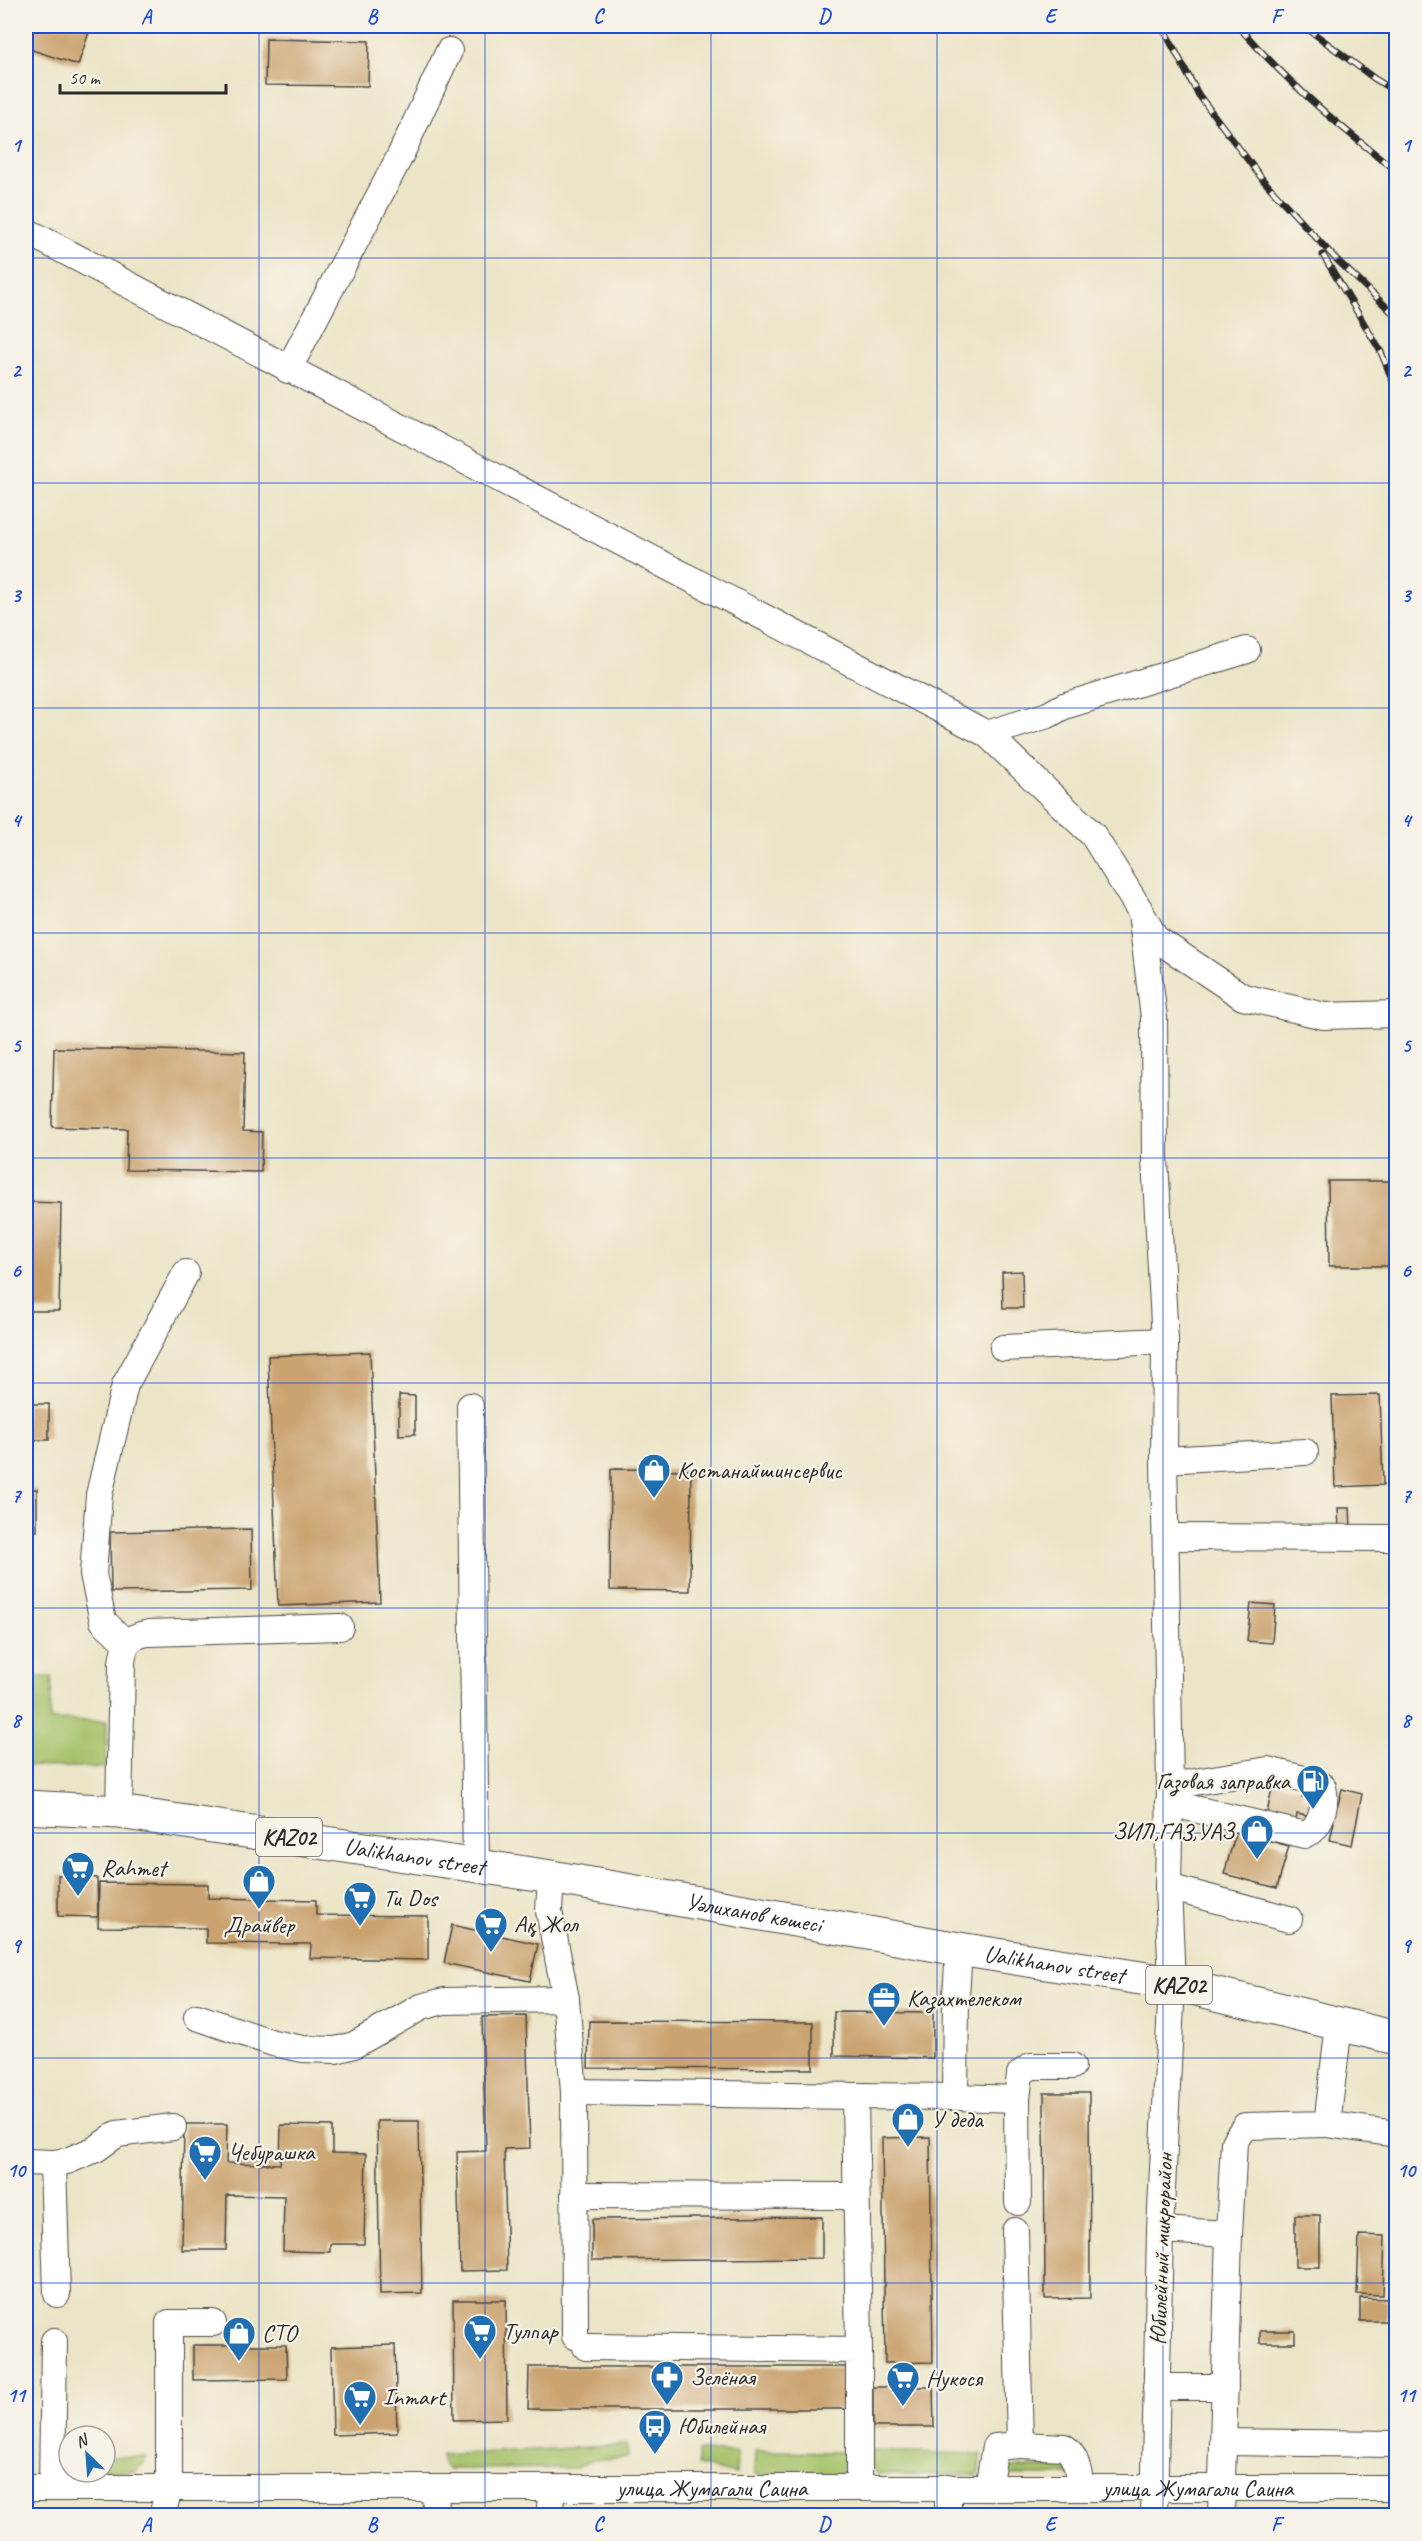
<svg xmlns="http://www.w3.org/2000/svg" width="1422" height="2541" viewBox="0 0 1422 2541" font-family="Caveat,sans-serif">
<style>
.green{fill:#a4c168;stroke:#68764a;stroke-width:1.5}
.building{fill:#caa370}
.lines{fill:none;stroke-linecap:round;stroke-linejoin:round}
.minor-casing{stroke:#484742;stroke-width:28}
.highway-casing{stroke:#484742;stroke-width:35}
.minor{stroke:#fff;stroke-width:26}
.highway{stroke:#fff;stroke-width:33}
.rail-casing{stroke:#2b2b2b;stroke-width:7}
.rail{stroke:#f7f3e8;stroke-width:4.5;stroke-dasharray:14;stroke-linecap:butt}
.grid{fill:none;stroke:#1d4ed8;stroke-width:1.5;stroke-opacity:0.55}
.labels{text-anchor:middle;stroke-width:4.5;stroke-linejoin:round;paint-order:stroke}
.shield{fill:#f7f3e8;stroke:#686764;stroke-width:1.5}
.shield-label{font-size:22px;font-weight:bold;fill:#2b2b2b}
.poi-label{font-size:24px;fill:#2b2b2b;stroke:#f7f3e8;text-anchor:start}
.street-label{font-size:24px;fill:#2b2b2b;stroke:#f7f3e8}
.neatline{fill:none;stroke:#1d4ed8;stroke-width:2}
.grid-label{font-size:20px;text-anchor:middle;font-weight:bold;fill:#1d4ed8}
</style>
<rect width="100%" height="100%" fill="#f7f3e8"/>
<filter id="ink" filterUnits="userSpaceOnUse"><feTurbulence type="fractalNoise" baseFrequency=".0167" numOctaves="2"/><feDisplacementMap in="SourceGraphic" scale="12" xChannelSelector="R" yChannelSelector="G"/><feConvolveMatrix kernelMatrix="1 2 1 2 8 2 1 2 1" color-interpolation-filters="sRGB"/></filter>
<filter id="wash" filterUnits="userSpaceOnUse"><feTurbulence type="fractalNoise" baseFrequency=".008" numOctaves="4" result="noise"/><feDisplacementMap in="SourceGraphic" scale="24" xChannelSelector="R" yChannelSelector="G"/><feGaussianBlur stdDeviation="1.35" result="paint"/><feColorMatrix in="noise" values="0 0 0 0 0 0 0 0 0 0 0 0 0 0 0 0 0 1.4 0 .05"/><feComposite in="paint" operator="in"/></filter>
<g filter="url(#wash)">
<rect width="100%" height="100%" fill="#ebe4c6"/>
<g class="green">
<path d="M26 1677H52L50 1720 107 1721 106 1768 26 1766Z"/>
<path d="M627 2445 628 2457 593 2460 576 2468 448 2469 443 2465 441 2455Z"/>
<path d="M755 2451 850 2452 848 2471 839 2475H754Z"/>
<path d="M871 2451 981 2454 980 2472 976 2475 878 2474 870 2466Z"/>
<path d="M698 2452H737L736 2474 698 2465Z"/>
<path d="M105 2457H147L136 2472 105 2471Z"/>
<path d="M1000 2468H1067L1070 2475H1000Z"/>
</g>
<g id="blocks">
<g class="building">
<path d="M26 26H91L78 65 26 48Z"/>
<path d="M266 39 369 41 368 86 265 85Z"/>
<path d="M54 1048 245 1052 243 1131 262 1132 261 1172 126 1170 127 1129 52 1127Z"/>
<path d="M1328 1181H1396V1266H1329Z"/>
<path d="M26 1202 61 1203 59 1311H26Z"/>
<path d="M1022 1271 1023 1308H1003L1002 1272Z"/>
<path d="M370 1352 380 1602 278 1606 268 1356Z"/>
<path d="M399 1395 415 1396V1434L399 1435Z"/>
<path d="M1380 1395 1383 1485 1335 1487 1332 1396Z"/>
<rect x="26" y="1404" width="23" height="36"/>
<path d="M611 1469 691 1470 690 1591 610 1590Z"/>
<rect x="26" y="1489" width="11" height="42"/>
<path d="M1338 1508H1350L1351 1528 1339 1529Z"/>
<path d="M251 1529 252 1590 111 1592 110 1532Z"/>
<path d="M1251 1603 1275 1605 1272 1643 1247 1641Z"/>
<path d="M1273 1782 1304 1789 1302 1798 1338 1805 1342 1789 1362 1794 1352 1845 1330 1840 1334 1822 1297 1814 1296 1821 1267 1814Z"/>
<path d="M1236 1832 1289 1846 1277 1888 1224 1874Z"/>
<path d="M58 1875 97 1878 98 1917 58 1916Z"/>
<path d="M99 1883 208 1884V1898L316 1900V1915L428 1916V1960L310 1958 311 1944 206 1943V1928L98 1927Z"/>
<path d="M452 1925 538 1944 530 1981 444 1963Z"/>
<path d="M834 2012 933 2013V2058L834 2056Z"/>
<path d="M526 2016 530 2148 504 2149 507 2270 460 2271 457 2152 486 2151 482 2017Z"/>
<path d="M589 2021 813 2022V2069L588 2068Z"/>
<path d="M1044 2093H1089L1090 2298 1045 2299Z"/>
<path d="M377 2121H419L422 2293 380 2294Z"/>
<path d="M184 2124H227L226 2163 280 2164 281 2125 332 2126V2153L366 2154 364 2244H330V2252L283 2251 284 2196 227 2195 226 2250H182Z"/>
<path d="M930 2137 933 2362 885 2363 882 2138Z"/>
<rect x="1295" y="2215" width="25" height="52"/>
<path d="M822 2217V2258L592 2260V2219Z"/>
<path d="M1359 2235 1385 2236 1383 2295 1357 2294Z"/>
<path d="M1360 2298 1388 2299 1387 2321H1360Z"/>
<path d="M453 2300H506L507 2419 454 2420Z"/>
<rect x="1260" y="2331" width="35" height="12"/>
<path d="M193 2345H286L287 2379 193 2380Z"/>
<path d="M395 2345 397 2433 333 2435 331 2347Z"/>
<path d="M529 2367H848V2409H528Z"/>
<path d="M873 2387H933L934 2427H873Z"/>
</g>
</g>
</g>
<g filter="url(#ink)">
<use href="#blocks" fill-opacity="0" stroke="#484742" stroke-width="1.5"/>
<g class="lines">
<defs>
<g id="minor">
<path d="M26 231 987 734 1093 835 1141 912 1154 1018 1155 1160 1165 1341 1164 1460 1170 1786 1168 1887 1172 1983 1160 2230 1154 2516"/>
<path d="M288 370 399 158 449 51"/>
<path d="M987 734 1048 715 1064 706 1247 650"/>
<path d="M1144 918 1155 938 1243 997 1324 1016 1396 1014"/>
<path d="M1003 1348 1165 1341"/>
<path d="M470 1406 476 1865"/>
<path d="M1164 1460 1305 1452"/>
<path d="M1166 1537 1396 1538"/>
<path d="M126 1643 103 1621 93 1574 99 1495 125 1385 186 1273"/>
<path d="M1169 1803 1305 1835C1321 1830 1327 1802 1323 1787L1316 1782 1268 1770 1170 1786"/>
<path d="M119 1812 122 1663C124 1643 129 1636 149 1633L340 1627"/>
<path d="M551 1877 549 1911 566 1999 574 2092 575 2336"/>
<path d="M1168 1887 1289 1919"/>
<path d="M197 2017 273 2043 303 2049 336 2050 354 2045 421 2007 444 2001 566 1999"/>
<path d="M574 2092 855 2096"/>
<path d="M955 2097 1017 2099"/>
<path d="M1327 2124 1396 2134"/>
<path d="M26 2162 53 2163 67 2161 96 2149 117 2134 173 2127"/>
<path d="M53 2163 57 2294"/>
<path d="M574 2195 856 2196"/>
<path d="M1018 2202 1017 2099 1020 2074 1031 2066H1072"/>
<path d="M1160 2230 1229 2234 1234 2142 1245 2126 1327 2124 1339 2025"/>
<path d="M586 2347 859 2350V2487"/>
<path d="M859 2350 855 2096 955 2097 956 1996 959 1949"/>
<path d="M1156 2387H1225"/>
<path d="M1223 2442 1396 2444"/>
<path d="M1020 2445 1064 2447C1077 2455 1078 2474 1082 2488"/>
<path id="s1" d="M26 2488H1396"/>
<path d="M52 2488 54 2341"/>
<path d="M988 2488 995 2447 1020 2445 1015 2231"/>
<path d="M434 2489 437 2516"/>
<path d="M162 2516 169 2488V2323H213"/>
<path d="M549 2516 552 2489"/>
<path d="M948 2516V2487"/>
<path d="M1221 2516 1229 2234"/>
</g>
<g id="highway">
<path id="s2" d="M26 1807 119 1812 551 1877 959 1949 1172 1983 1396 2038"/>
</g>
</defs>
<use href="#minor" class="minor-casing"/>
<use href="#highway" class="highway-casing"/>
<use href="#minor" class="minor"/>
<use href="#highway" class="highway"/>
<defs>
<g id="rail">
<path d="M1162 26 1198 94 1263 180 1334 257 1396 316"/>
<path d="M1238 26C1285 80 1339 127 1396 170"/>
<path d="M1304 26 1375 79 1396 92"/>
<path d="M1323 255 1381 352 1396 389"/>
</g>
</defs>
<use href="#rail" class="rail-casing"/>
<use href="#rail" class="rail"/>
</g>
</g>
<path class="grid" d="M259 26V2516M485 26V2516M711 26V2516M937 26V2516M1163 26V2516M26 258H1396M26 483H1396M26 708H1396M26 933H1396M26 1158H1396M26 1383H1396M26 1608H1396M26 1833H1396M26 2058H1396M26 2283H1396"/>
<defs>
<symbol id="shop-pin" viewBox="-11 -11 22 30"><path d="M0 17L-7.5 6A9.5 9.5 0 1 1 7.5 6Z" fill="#1f6fb2" stroke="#f7f3e8"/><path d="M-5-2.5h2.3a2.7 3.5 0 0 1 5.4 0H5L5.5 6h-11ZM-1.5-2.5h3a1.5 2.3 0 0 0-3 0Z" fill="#fff"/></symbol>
<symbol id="fuel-pin" viewBox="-11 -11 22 30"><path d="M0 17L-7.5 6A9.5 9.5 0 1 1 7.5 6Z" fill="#1f6fb2" stroke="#f7f3e8"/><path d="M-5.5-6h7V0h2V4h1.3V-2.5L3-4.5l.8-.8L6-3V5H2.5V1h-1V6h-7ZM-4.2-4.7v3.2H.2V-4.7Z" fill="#fff"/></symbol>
<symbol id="supermarket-pin" viewBox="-11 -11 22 30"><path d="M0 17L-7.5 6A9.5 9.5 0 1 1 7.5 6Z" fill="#1f6fb2" stroke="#f7f3e8"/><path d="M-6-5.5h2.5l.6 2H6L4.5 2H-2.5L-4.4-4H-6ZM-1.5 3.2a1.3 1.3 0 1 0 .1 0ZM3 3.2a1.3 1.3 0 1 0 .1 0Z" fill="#fff"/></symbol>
<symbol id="office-pin" viewBox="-11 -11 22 30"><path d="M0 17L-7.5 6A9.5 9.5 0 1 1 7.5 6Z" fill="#1f6fb2" stroke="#f7f3e8"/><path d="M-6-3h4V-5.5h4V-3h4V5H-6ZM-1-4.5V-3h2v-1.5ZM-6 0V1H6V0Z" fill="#fff"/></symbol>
<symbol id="pharmacy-pin" viewBox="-11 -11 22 30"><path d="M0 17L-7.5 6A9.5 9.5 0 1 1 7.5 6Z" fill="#1f6fb2" stroke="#f7f3e8"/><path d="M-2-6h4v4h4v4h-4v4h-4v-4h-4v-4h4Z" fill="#fff"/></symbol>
<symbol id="bus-pin" viewBox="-11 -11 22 30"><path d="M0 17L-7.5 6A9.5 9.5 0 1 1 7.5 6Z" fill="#1f6fb2" stroke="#f7f3e8"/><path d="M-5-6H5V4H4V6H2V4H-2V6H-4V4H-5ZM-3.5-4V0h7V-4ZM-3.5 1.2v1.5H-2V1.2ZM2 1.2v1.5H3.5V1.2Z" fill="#fff"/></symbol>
</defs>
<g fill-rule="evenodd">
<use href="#shop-pin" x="635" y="1451" width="38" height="52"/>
<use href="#fuel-pin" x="1294" y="1762" width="38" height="52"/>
<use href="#shop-pin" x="1238" y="1812" width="38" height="52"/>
<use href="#supermarket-pin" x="59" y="1849" width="38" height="52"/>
<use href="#shop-pin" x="240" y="1862" width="38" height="52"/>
<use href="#supermarket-pin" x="341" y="1879" width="38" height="52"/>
<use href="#supermarket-pin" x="472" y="1905" width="38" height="52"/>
<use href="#office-pin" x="865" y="1979" width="38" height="52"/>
<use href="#shop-pin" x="889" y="2100" width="38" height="52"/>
<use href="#supermarket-pin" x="186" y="2133" width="38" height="52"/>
<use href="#supermarket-pin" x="461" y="2312" width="38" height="52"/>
<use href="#shop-pin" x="220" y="2314" width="38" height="52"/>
<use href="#pharmacy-pin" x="648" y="2358" width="38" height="52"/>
<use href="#supermarket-pin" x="884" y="2359" width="38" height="52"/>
<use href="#supermarket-pin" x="341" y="2378" width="38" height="52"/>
<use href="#bus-pin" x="636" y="2407" width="38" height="52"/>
</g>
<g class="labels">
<g class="shield">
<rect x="256" y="1818" width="66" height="38" rx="4.5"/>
<rect x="1146" y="1966" width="66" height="38" rx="4.5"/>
</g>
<g class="shield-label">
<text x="289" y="1845">KАZ02</text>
<text x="1179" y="1993">KАZ02</text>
</g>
<g class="poi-label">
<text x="677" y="1478">Костанайшинсервис</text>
<text x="1290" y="1789" text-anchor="end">Газовая заправка</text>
<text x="1234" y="1839" text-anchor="end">ЗИЛ,ГАЗ,УАЗ</text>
<text x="101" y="1876">Rahmet</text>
<text x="383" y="1906">Tu Dos</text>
<text x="514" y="1932">Ақ Жол</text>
<text x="259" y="1933" text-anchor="middle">Драйвер</text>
<text x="907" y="2006">Казахтелеком</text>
<text x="931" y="2127">У деда</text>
<text x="228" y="2160">Чебурашка</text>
<text x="503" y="2339">Тулпар</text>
<text x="262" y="2341">СТО</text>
<text x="690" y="2385">Зелёная</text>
<text x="926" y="2386">Нукося</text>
<text x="383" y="2405">Inmart</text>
<text x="678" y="2434">Юбилейная</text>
</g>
<g class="street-label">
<text dy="8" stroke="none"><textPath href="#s2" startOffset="392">Ualikhanov street</textPath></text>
<text dy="8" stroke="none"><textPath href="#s2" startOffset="736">Уәлиханов көшесі</textPath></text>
<text dy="8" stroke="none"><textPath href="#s2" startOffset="1041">Ualikhanov street</textPath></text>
<text transform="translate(1161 2249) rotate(-88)" y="8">Юбилейный микрорайон</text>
<text dy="8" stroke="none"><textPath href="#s1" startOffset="686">улица Жумагали Саина</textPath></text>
<text dy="8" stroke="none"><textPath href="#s1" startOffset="1172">улица Жумагали Саина</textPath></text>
</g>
</g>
<rect width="1422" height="2541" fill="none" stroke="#f7f3e8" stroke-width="66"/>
<g transform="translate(87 2454) rotate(335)"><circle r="28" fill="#f7f3e8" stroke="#a5a39c" stroke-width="1.5"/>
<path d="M0-4.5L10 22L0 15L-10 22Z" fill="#1f6fb2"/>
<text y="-9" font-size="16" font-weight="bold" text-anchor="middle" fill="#2b2b2b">N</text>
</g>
<path d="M60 84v9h166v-9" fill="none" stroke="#2b2b2b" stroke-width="3"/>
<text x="69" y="84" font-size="18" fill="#2b2b2b" stroke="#f7f3e8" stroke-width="4.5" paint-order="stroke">50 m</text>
<rect x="33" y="33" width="1356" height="2475" class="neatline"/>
<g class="grid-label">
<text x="146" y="23">A</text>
<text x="372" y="23">B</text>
<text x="598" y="23">C</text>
<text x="824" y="23">D</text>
<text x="1050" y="23">E</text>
<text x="1276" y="23">F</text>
<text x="16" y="152">1</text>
<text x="1406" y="152">1</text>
<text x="16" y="377">2</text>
<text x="1406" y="377">2</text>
<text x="16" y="602">3</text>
<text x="1406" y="602">3</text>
<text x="16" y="827">4</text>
<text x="1406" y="827">4</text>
<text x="16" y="1052">5</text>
<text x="1406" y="1052">5</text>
<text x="16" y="1277">6</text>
<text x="1406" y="1277">6</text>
<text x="16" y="1502">7</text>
<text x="1406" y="1502">7</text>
<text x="16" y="1727">8</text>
<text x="1406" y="1727">8</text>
<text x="16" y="1952">9</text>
<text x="1406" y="1952">9</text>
<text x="16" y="2177">10</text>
<text x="1406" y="2177">10</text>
<text x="16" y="2402">11</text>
<text x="1406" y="2402">11</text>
<text x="146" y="2531">A</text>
<text x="372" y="2531">B</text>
<text x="598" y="2531">C</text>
<text x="824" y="2531">D</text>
<text x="1050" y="2531">E</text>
<text x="1276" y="2531">F</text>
</g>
</svg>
